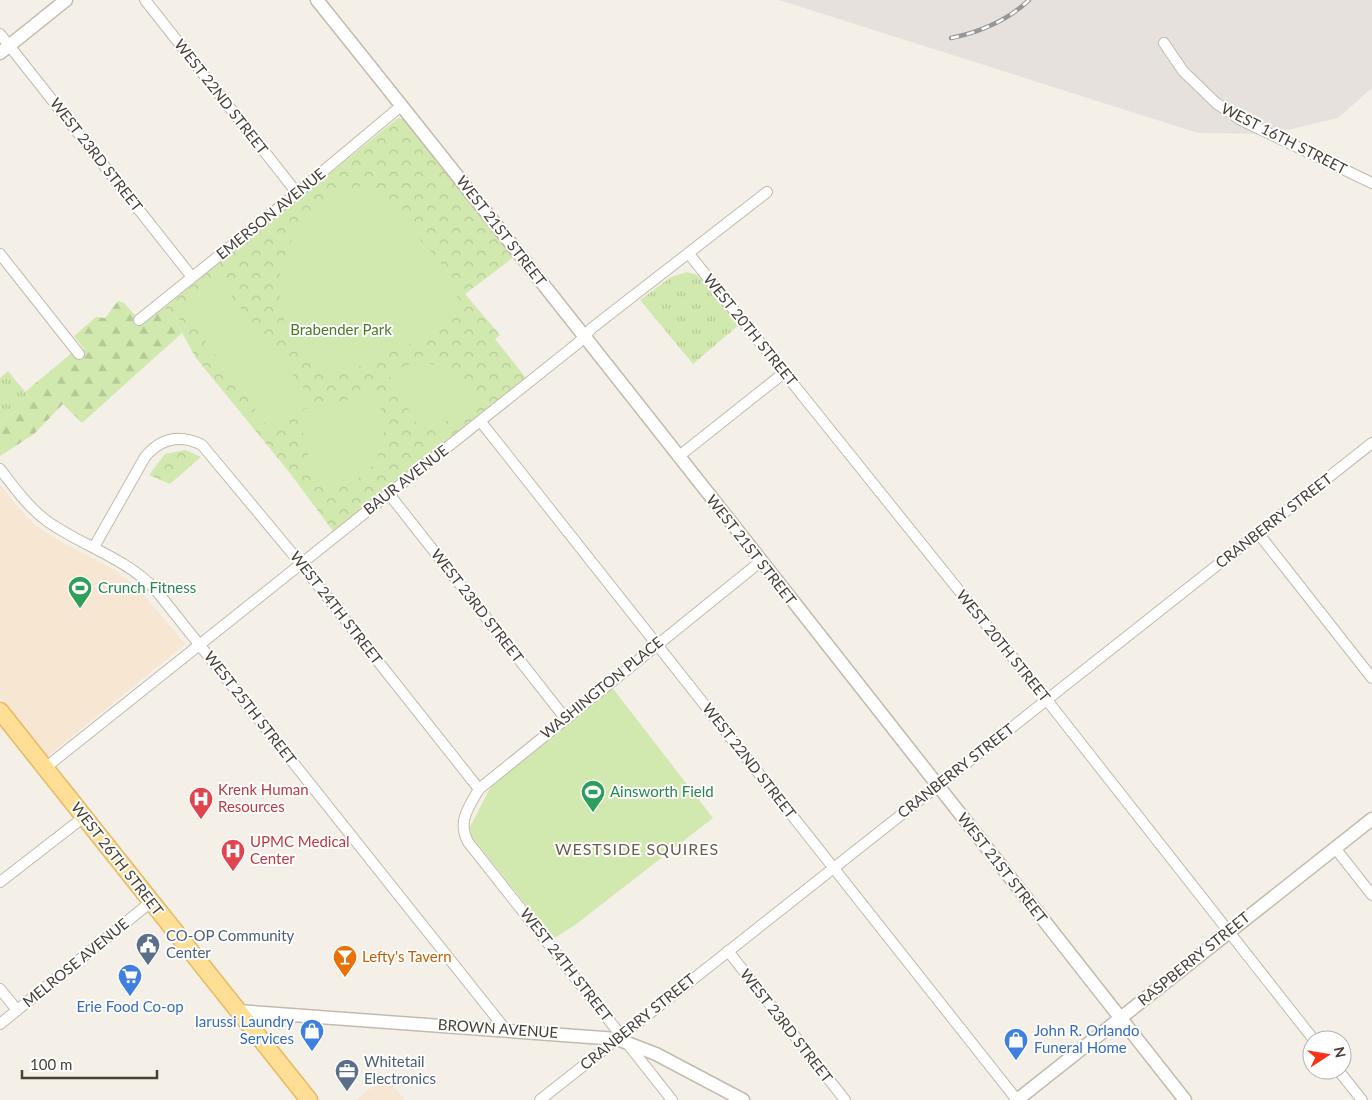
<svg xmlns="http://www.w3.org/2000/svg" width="1372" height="1100" viewBox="0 0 1372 1100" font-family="Lato,sans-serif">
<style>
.commercial{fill:#f6e6d2}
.industrial{fill:#e6e1dc}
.grass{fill:url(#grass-tufts)}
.forest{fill:url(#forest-firs)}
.park{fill:url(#park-crowns)}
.pitch{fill:#d1e9af}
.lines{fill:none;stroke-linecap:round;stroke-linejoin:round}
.minor-casing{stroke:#c3baad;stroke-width:12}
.tertiary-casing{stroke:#c3baad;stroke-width:15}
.primary-casing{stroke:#e6ba64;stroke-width:19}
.minor{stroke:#fff;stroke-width:10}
.tertiary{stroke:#fff;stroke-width:12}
.primary{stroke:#ffde95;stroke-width:16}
.rail-casing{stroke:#979797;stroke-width:4.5}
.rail{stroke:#fff;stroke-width:2.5;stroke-dasharray:8;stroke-linecap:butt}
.labels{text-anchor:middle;stroke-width:4;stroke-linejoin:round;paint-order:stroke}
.street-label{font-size:15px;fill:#474036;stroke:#fff}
.park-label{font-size:15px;fill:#4a7a28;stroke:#fff}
.leisure-label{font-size:15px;fill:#27864d;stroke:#fff;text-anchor:start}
.health-label{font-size:15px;fill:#be3a42;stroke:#fff;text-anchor:start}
.service-label{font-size:15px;fill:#4e5e75;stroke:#fff;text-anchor:start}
.food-label{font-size:15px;fill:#c56008;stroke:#fff;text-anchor:start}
.shop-label{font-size:15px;fill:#366cbe;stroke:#fff}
.neighbourhood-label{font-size:16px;letter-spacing:1px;fill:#6a5e4d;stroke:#fff}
</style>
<defs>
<pattern id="grass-tufts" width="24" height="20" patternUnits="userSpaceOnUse" patternTransform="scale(1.25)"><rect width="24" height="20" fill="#d1e9af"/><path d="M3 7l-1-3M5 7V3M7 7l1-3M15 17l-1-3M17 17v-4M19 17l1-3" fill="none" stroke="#b5c997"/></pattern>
<pattern id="forest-firs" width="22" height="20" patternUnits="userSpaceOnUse" patternTransform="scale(1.25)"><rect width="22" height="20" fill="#d1e9af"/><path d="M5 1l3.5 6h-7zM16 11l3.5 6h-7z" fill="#b5c997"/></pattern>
<pattern id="park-crowns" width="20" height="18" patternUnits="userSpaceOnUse" patternTransform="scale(1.25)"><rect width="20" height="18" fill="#d1e9af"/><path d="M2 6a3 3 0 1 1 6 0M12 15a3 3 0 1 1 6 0" fill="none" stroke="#b5c997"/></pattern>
</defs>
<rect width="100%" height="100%" fill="#f4f0e7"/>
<g class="commercial">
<path d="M0 485 20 510 36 526 65 544 113 569 137 587 185 644 48 756 0 697Z"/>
<path d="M385 1077 405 1100H356L363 1094Z"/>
</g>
<path class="industrial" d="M779 0H1372V88L1338 118 1270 134 1198 133Z"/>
<g class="grass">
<path d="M687 272 701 276 740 324 693 364 640 300 671 277Z"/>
<path d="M8 371 31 399 0 424V378Z"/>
</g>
<path class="forest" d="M118 301 124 303 143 324 164 308 180 320 177 324 182 333 82 423 63 404 34 434 0 456V424L31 399 25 392 73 352 79 354 84 349 74 336 96 317 105 318Z"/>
<g class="park">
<path d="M398 118 406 120 514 257 465 294 500 335 495 339 526 378 440 451 333 531 289 472 196 358 177 324 180 320 164 308Z"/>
<path d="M186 450 201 457 170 484 149 475 165 454Z"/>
</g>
<g class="pitch">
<path d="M369 184 451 274C461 297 458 308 444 329L329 379C258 330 264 234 340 193 348 188 360 186 369 184Z"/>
<path d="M218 279 311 398 272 432 181 308Z"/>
<path d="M413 363C444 362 466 373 481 400 468 408 433 432 420 430L388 373Z"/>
<path d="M376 394C397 443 374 492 316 487L299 417 304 409Z"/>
<path d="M611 686 713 818 575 925 553 939 472 837 470 827 490 788 508 770 551 739Z"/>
</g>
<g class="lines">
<defs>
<g id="minor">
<path d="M145 0 297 193"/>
<path d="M0 34 192 277"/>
<path d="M1164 43 1183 71 1216 103 1241 120 1372 183"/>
<path d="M0 254 79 354"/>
<path d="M689 254 1046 699 1314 1040"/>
<path d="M139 320 297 193 401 106"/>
<path d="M481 422 1017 1100"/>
<path d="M678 457 785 372"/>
<path d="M0 469C14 487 28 507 47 521 82 546 124 557 155 589L506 1030"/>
<path d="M389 494 565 718"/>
<path d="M1258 533 1372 678"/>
<path d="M94 547 145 457C161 438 180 434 202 445L301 564 479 789"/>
<path d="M45 768 578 343 592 328 767 192"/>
<path d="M1335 848 1372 895"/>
<path d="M0 882 84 817"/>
<path d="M728 951 845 1100"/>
<path d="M0 989 17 1010"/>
<path d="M0 1024 151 902"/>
<path d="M1338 1070 1362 1100"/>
<path d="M540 1100 1372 443"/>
<path d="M672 1100 468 842C457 821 469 807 479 789L760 562"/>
</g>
<g id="tertiary">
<path d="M317 0C609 364 896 733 1185 1100"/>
<path d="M0 53 66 0"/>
<path d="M238 1011 617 1039 656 1054 743 1100"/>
<path d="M1017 1100 1372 819"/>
</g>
<path id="primary" d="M0 711 309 1100"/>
</defs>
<use href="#minor" class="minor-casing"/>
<use href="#tertiary" class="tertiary-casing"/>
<use href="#primary" class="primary-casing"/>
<use href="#minor" class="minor"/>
<use href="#tertiary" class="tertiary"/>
<use href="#primary" class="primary"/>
<defs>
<path id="rail" d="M951 38C980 32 1007 21 1029 0"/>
</defs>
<use href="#rail" class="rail-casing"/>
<use href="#rail" class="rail"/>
</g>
<defs>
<symbol id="stadium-pin" viewBox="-11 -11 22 30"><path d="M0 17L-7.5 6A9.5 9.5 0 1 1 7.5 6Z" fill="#2e9e5b" stroke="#fff"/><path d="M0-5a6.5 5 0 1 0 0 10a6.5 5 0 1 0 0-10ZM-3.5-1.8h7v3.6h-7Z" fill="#fff"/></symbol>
<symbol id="hospital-pin" viewBox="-11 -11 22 30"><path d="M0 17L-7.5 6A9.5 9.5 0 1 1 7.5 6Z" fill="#e0444e" stroke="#fff"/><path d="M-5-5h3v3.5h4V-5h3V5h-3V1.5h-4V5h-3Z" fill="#fff"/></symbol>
<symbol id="civic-pin" viewBox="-11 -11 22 30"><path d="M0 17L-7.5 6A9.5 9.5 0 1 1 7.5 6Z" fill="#5c6f8a" stroke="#fff"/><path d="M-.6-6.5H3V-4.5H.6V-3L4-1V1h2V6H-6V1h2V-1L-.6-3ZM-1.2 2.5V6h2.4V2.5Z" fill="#fff"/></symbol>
<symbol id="bar-pin" viewBox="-11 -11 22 30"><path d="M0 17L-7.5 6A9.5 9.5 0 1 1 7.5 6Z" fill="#e8710a" stroke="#fff"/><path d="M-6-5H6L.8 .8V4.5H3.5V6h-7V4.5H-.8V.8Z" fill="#fff"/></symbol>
<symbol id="supermarket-pin" viewBox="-11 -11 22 30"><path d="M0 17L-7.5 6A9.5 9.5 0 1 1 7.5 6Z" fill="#3f7fe0" stroke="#fff"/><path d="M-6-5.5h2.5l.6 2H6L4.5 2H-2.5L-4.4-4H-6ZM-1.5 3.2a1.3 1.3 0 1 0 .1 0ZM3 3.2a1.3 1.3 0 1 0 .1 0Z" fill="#fff"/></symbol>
<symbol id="shop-pin" viewBox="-11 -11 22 30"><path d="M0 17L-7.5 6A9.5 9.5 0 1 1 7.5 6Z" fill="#3f7fe0" stroke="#fff"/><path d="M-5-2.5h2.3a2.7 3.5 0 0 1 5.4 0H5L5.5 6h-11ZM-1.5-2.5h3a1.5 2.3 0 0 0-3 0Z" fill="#fff"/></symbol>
<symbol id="office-pin" viewBox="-11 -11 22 30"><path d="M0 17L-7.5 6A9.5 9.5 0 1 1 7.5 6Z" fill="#5c6f8a" stroke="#fff"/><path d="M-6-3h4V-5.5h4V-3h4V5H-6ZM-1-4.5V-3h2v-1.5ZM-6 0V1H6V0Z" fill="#fff"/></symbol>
</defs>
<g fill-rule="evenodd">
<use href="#stadium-pin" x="66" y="574" width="28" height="38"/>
<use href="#stadium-pin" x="579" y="778" width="28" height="38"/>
<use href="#hospital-pin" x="187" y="785" width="28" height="38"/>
<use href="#hospital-pin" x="219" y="837" width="28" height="38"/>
<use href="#civic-pin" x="134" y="931" width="28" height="38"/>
<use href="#bar-pin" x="331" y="943" width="28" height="38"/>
<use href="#supermarket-pin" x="116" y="962" width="28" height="38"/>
<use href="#shop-pin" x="298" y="1017" width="28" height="38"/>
<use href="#shop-pin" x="1002" y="1026" width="28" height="38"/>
<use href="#office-pin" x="333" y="1057" width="28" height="38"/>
</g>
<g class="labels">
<g class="street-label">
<text transform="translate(221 97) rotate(52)" y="5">WEST 22ND STREET</text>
<text transform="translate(1284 139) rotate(27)" y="5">WEST 16TH STREET</text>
<text transform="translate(96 155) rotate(52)" y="5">WEST 23RD STREET</text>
<text transform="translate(271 214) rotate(-39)" y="5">EMERSON AVENUE</text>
<text transform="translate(501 231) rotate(52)" y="5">WEST 21ST STREET</text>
<text transform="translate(750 330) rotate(51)" y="5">WEST 20TH STREET</text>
<text transform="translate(406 480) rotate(-38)" y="5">BAUR AVENUE</text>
<text transform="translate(1274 521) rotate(-38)" y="5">CRANBERRY STREET</text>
<text transform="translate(751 550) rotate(52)" y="5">WEST 21ST STREET</text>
<text transform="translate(477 606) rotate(52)" y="5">WEST 23RD STREET</text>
<text transform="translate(336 608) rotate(52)" y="5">WEST 24TH STREET</text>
<text transform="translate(1003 646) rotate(51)" y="5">WEST 20TH STREET</text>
<text transform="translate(602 688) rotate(-39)" y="5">WASHINGTON PLACE</text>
<text transform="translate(250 708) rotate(52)" y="5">WEST 25TH STREET</text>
<text transform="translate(749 761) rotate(52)" y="5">WEST 22ND STREET</text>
<text transform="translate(956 771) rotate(-38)" y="5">CRANBERRY STREET</text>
<text transform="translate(117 859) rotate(52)" y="5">WEST 26TH STREET</text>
<text transform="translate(1002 868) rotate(52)" y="5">WEST 21ST STREET</text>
<text transform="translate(1194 959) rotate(-39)" y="5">RASPBERRY STREET</text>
<text transform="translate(76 963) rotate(-39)" y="5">MELROSE AVENUE</text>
<text transform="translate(566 965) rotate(52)" y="5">WEST 24TH STREET</text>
<text transform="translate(638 1022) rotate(-39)" y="5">CRANBERRY STREET</text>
<text transform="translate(786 1026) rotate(52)" y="5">WEST 23RD STREET</text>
<text transform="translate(498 1029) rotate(4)" y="5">BROWN AVENUE</text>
</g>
<g class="park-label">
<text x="341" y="335">Brabender Park</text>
</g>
<g class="leisure-label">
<text x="98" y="593">Crunch Fitness</text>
<text x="610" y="797">Ainsworth Field</text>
</g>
<g class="health-label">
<text x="218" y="795">Krenk Human<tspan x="218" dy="17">Resources</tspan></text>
<text x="250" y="847">UPMC Medical<tspan x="250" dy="17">Center</tspan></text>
</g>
<g class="service-label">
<text x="166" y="941">CO-OP Community<tspan x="166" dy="17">Center</tspan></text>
<text x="364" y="1067">Whitetail<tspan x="364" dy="17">Electronics</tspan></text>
</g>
<g class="food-label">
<text x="362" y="962">Lefty's Tavern</text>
</g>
<g class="shop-label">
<text x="130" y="1012">Erie Food Co-op</text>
<text x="294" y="1027" text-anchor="end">Iarussi Laundry<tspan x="294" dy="17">Services</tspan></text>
<text x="1034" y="1036" text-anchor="start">John R. Orlando<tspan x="1034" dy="17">Funeral Home</tspan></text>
</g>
<g class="neighbourhood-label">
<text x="637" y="855">WESTSIDE SQUIRES</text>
</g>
</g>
<g transform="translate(1327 1055) rotate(78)"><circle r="24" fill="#ffffff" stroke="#b5b3af"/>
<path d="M0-4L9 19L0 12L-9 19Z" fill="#fd3115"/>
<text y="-8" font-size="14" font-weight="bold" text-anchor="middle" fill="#474036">N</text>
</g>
<path d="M22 1070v8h135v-8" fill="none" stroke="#474036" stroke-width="2.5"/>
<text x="30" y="1070" font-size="15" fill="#474036" stroke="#ffffff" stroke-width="4" paint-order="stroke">100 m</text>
</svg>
